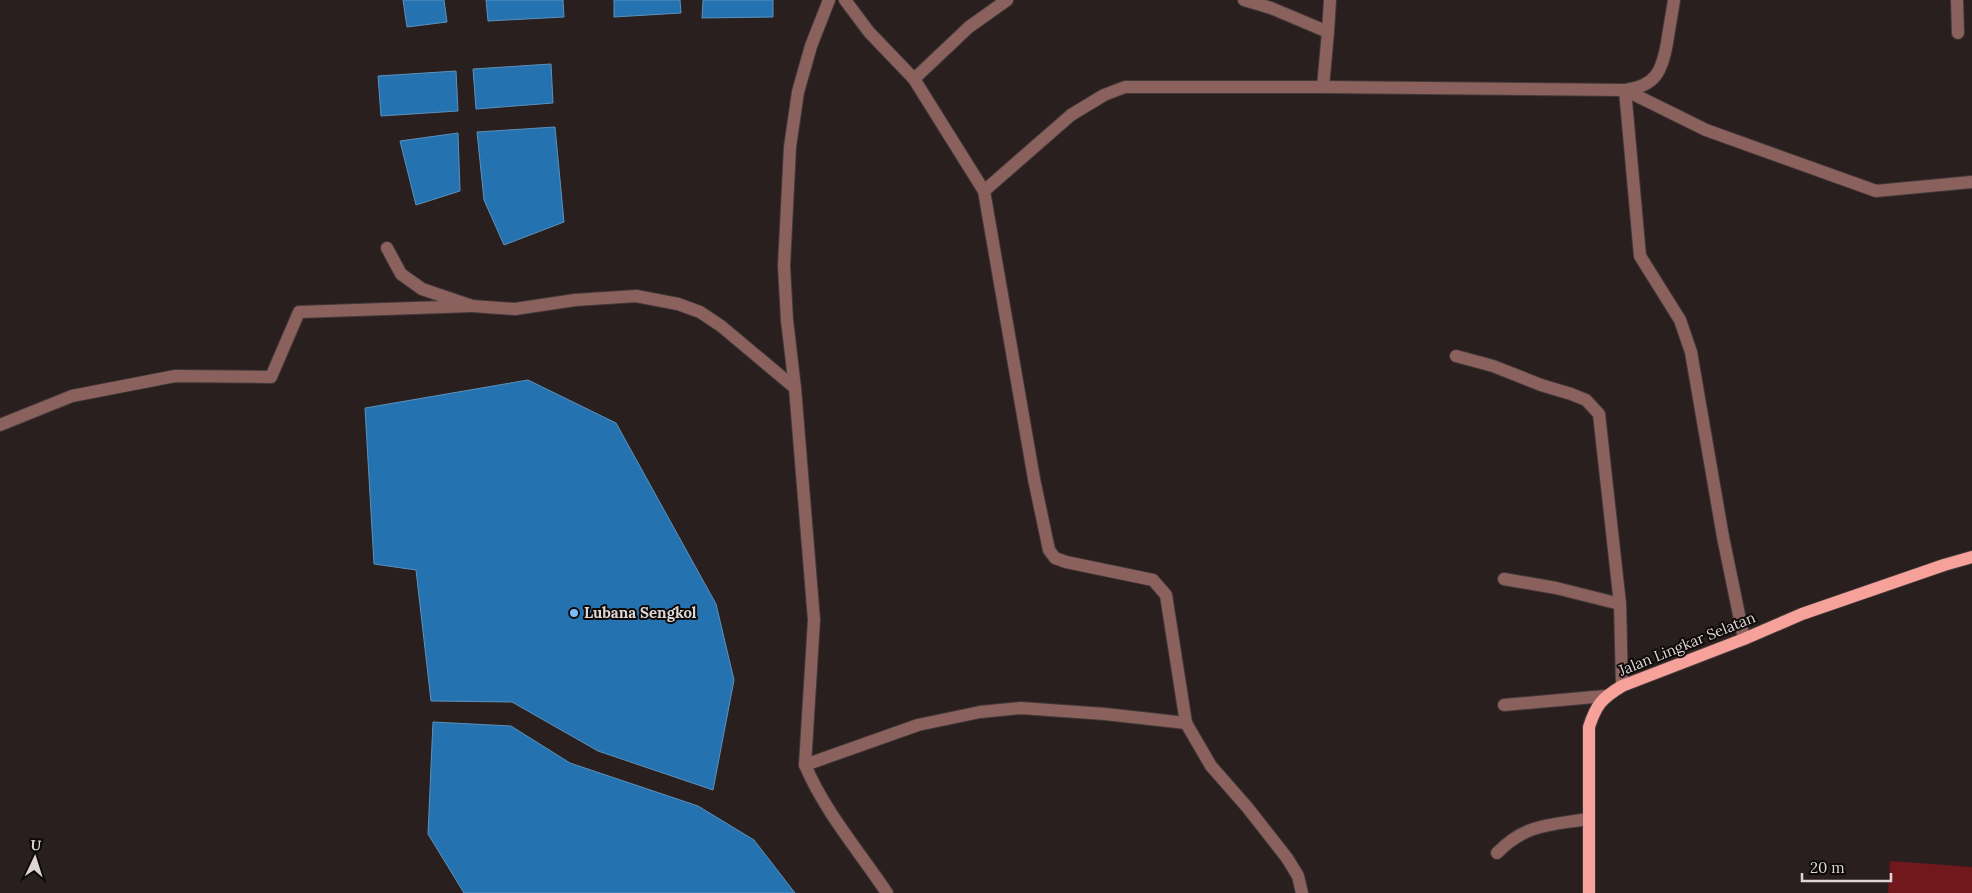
<svg xmlns="http://www.w3.org/2000/svg" width="1972" height="893" viewBox="0 0 1972 893" font-family="Lora,serif">
<style>
.water{fill:#2473b0;stroke:#5c91bb}
.building{fill:#70181b}
.lines{fill:none;stroke-linecap:round;stroke-linejoin:round}
.minor-casing{stroke:#423938;stroke-width:14}
.major-casing{stroke:#423938;stroke-width:14}
.minor{stroke:#8b615e;stroke-width:12}
.major{stroke:#f7a19b;stroke-width:12}
.poi-dot{fill:#7cbef9;stroke:#0e0a09;stroke-width:2}
.labels{text-anchor:middle;stroke-width:4;stroke-linejoin:round;paint-order:stroke}
.poi-label{font-size:15px;font-weight:bold;fill:#ddd6d5;stroke:#0e0a09;text-anchor:start}
.street-label{font-size:15px;fill:#ddd6d5;stroke:#0e0a09}
</style>
<rect width="100%" height="100%" fill="#291f1e"/>
<g class="water">
<path d="M403 0H444L447 22 407 27Z"/>
<path d="M486 0H563L564 17 488 21Z"/>
<path d="M614 0H680L681 13 614 17Z"/>
<path d="M703 0H773V17L702 18Z"/>
<path d="M551 64 553 103 476 109 473 69Z"/>
<path d="M456 71 458 111 381 116 378 76Z"/>
<path d="M555 127 564 222 504 245 484 200 477 132Z"/>
<path d="M458 133 460 191 416 205 400 141Z"/>
<path d="M528 380 616 423 716 604 734 680 713 790 598 751 512 702 431 701 416 570 374 564 365 408Z"/>
<path d="M433 722 511 726 570 763 698 806 754 840 795 893H464L428 834Z"/>
</g>
<path class="building" d="M1890 861 1972 867V893H1888Z"/>
<g class="lines">
<defs>
<g id="minor">
<path d="M829 0 811 46 798 92 790 147 784 266 787 320 795 388 814 620 805 765C825 812 859 851 887 893"/>
<path d="M845 0 869 32 914 79 984 191 1034 479 1049 550 1055 558 1066 562 1153 580 1166 595 1186 723 1211 766 1247 807 1287 858 1298 876 1302 893"/>
<path d="M1244 0 1271 8 1328 32 1323 87"/>
<path d="M1957 0 1958 33"/>
<path d="M1328 32 1330 0"/>
<path d="M914 79 969 27 1007 0"/>
<path d="M1625 90 1640 256 1680 320 1691 352 1723 537 1744 639"/>
<path d="M1625 90 1706 130 1876 191 1972 182"/>
<path d="M984 191 1071 115 1104 95 1125 87H1323L1625 90C1656 86 1662 71 1667 43 1669 29 1672 14 1674 0"/>
<path d="M387 248 401 274 422 289 472 306 515 309 575 300 636 296 678 304 700 312 721 326 795 388"/>
<path d="M1456 356 1493 366 1541 385 1571 394 1586 400 1599 414 1620 604 1622 686"/>
<path d="M0 425 72 396 175 376 271 377 299 312 472 306"/>
<path d="M1504 579 1556 588 1620 604"/>
<path d="M1504 705 1605 696"/>
<path d="M805 765 918 725 980 712 1021 708 1105 714 1186 723"/>
<path d="M1497 853C1525 824 1550 825 1588 819"/>
</g>
<path id="major" d="M1589 893V727C1596 705 1602 698 1622 686L1744 639 1802 614 1944 565 1972 557"/>
</defs>
<use href="#minor" class="minor-casing"/>
<use href="#major" class="major-casing"/>
<use href="#minor" class="minor"/>
<use href="#major" class="major"/>
</g>
<circle class="poi-dot" cx="574" cy="613" r="5"/>
<g class="labels">
<g class="poi-label">
<text x="584" y="618">Lubana Sengkol</text>
</g>
<g class="street-label">
<text transform="translate(1687 644) rotate(-22)" y="5">Jalan Lingkar Selatan</text>
</g>
</g>
<g transform="translate(35 858) rotate(4)" stroke="#0e0a09" stroke-width="4" paint-order="stroke">
<path d="M0-4L9 19L0 12L-9 19Z" fill="#ddd6d5"/>
<text y="-8" font-size="14" font-weight="bold" text-anchor="middle" fill="#ddd6d5">U</text>
</g>
<path d="M1802 873v8h89v-8" fill="none" stroke="#ddd6d5" stroke-width="2.5"/>
<text x="1810" y="873" font-size="15" fill="#ddd6d5" stroke="#0e0a09" stroke-width="4" paint-order="stroke">20 m</text>
</svg>
